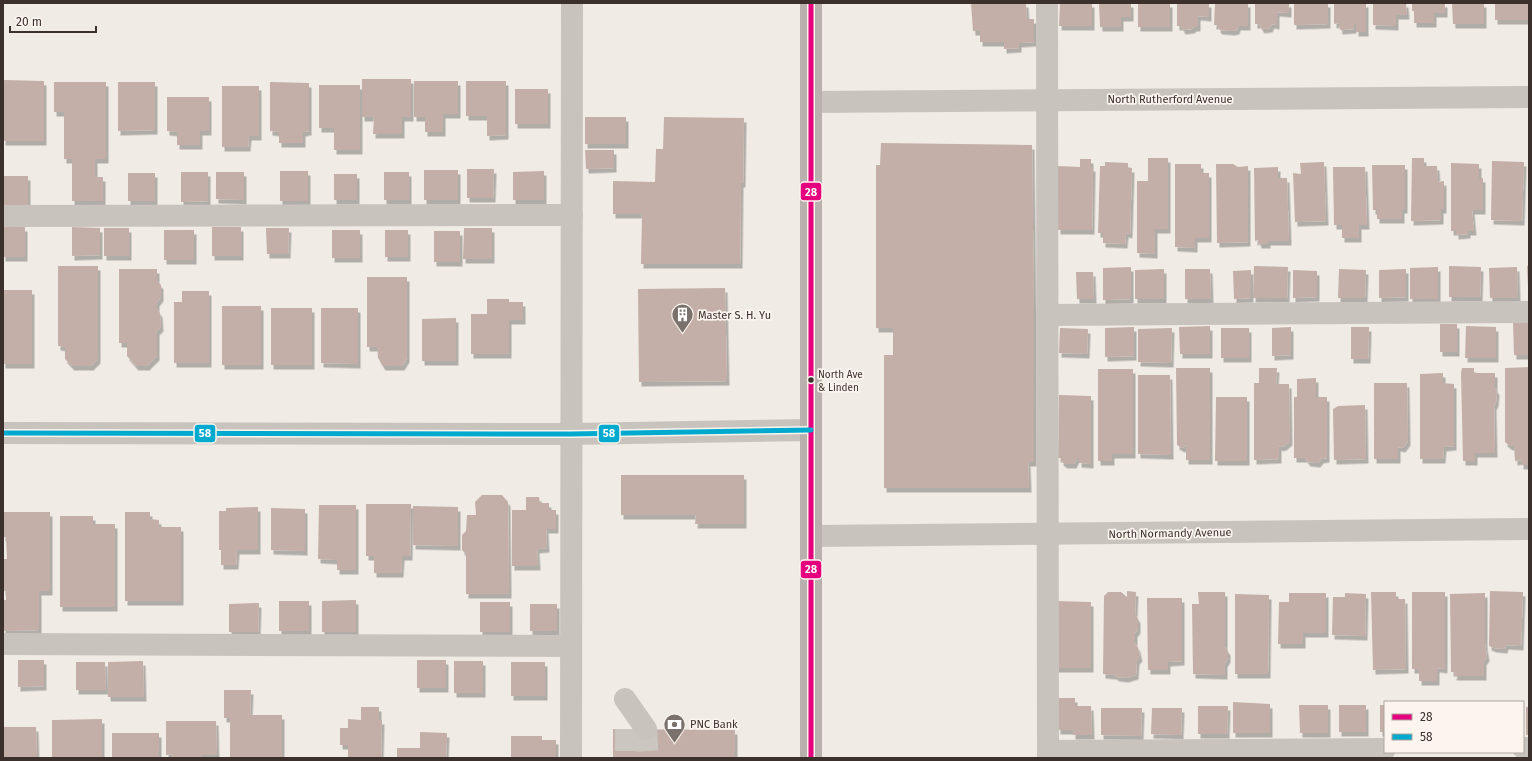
<svg xmlns="http://www.w3.org/2000/svg" width="1532" height="761" viewBox="0 0 1532 761" font-family="'Fira Sans',sans-serif">
<style>
.building{fill:#c3afa7;filter:url(#shadow)}
.lines{fill:none;stroke-linecap:round;stroke-linejoin:round}
.minor-tunnel{stroke:#ccc6c0;stroke-width:22;stroke-dasharray:22 11;stroke-linecap:butt}
.minor{stroke:#c9c3be;stroke-width:22}
.major{stroke:#b8b1ad;stroke-width:22}
.bus-1-casing{stroke:#fbf5ee;stroke-width:8}
.bus-2-casing{stroke:#fbf5ee;stroke-width:8}
.bus-1{stroke:#e5007d;stroke-width:5}
.bus-2{stroke:#00a9ce;stroke-width:5}
.bus-dot{fill:#3b302b;stroke:#fbf5ee;stroke-width:1.5}
.labels{text-anchor:middle;stroke-width:3.5;stroke-linejoin:round;paint-order:stroke}
.bus-label{font-size:10px;fill:#3b302b;stroke:#fbf5ee;text-anchor:start}
.street-label{font-size:11px;fill:#3b302b;stroke:#fbf5ee}
.poi-label{font-size:11px;fill:#3b302b;stroke:#fbf5ee;text-anchor:start}
.line-badge{stroke:#fbf5ee;stroke-width:1.5}
.badge-label{font-size:11px;text-anchor:middle;font-weight:bold;fill:#fff}
</style>
<defs>
<filter id="shadow"><feDropShadow dx="2.5" dy="4.5" stdDeviation="0" flood-color="#0004"/></filter>
</defs>
<rect width="100%" height="100%" fill="#f0ebe5"/>
<g class="building">
<path d="M971 3H1026L1027 19H1034V42L1019 43V48L1004 49V42H980V31H973Z"/>
<path d="M1060 3H1092V26H1059Z"/>
<path d="M1099 3H1131V17H1121V27H1100Z"/>
<rect x="1138" y="3" width="32" height="24"/>
<path d="M1177 3H1209V17L1198 16V27H1194L1192 29 1183 30 1181 26H1177Z"/>
<path d="M1215 3H1248V26H1238L1237 30 1232 31 1220 30 1218 28V25H1214Z"/>
<path d="M1255 3H1289V13L1277 12V25L1272 24 1270 28 1262 29 1259 24H1255Z"/>
<path d="M1294 3H1328V24L1294 25Z"/>
<path d="M1334 3H1366V32H1356V24H1354V29L1340 30 1339 23 1334 24Z"/>
<path d="M1373 3H1406L1407 15H1396V26L1373 25Z"/>
<path d="M1412 3H1445V13H1434V23H1414V11H1412Z"/>
<path d="M1452 3H1484V24H1453Z"/>
<rect x="1495" y="3" width="33" height="17"/>
<path d="M362 79H411V117H402V134H373L374 117H362Z"/>
<path d="M3 80 44 81V141H3Z"/>
<path d="M414 81H458V114H443V132H425V117H414Z"/>
<path d="M466 81H506V135L487 136V116H466Z"/>
<path d="M54 82H106V159H95V177H103V201H72V159H64V112H54Z"/>
<path d="M118 82H155V130L118 131Z"/>
<path d="M270 82 309 83V131L303 132V143H279V132L270 131Z"/>
<path d="M319 85H360V150H334V128H319Z"/>
<path d="M222 86H259V136H249L248 147H222Z"/>
<rect x="515" y="89" width="33" height="35"/>
<path d="M167 97H209V131H200V145H177V132L167 131Z"/>
<rect x="585" y="117" width="41" height="27"/>
<path d="M664 117 744 118 743 183H741L740 264H641L642 214H613V181L655 182 656 149H663Z"/>
<path d="M881 143 1032 145 1034 313V462H1028L1029 488H884V355H893V328H876V165H880Z"/>
<path d="M585 150H614V168L586 169Z"/>
<path d="M1148 158H1168V229H1155V254L1137 253V181H1148Z"/>
<path d="M1412 158H1424V166H1437L1438 182 1444 181V209H1441V220L1411 221Z"/>
<path d="M1080 159H1091V167H1093L1092 230H1058V166L1080 167Z"/>
<path d="M1492 161 1524 162 1522 221 1491 220Z"/>
<path d="M1105 162 1128 163V168H1132L1130 234 1126 233 1125 244 1103 243V233H1098L1100 166H1105Z"/>
<path d="M1324 162 1326 221 1295 222 1293 173 1301 174 1300 163Z"/>
<path d="M1451 163 1479 164V178H1483V210H1472L1474 231H1468V234L1456 235V231H1451Z"/>
<path d="M1175 164H1201V173H1209V238H1195V248L1175 247Z"/>
<path d="M1216 164H1233L1238 167 1248 166V242L1217 243Z"/>
<path d="M1372 165H1405V209H1402V219H1377V210H1373Z"/>
<path d="M1278 167V178H1287L1289 241H1268V244H1259L1258 240 1255 241 1254 168Z"/>
<path d="M1333 167H1365L1367 225H1359V238H1342V225H1334Z"/>
<path d="M467 169H494L493 198H467Z"/>
<rect x="424" y="170" width="34" height="30"/>
<rect x="280" y="171" width="28" height="30"/>
<path d="M544 171V200H513V172Z"/>
<path d="M181 172H208V201L181 202Z"/>
<path d="M216 172H244V200L216 199Z"/>
<rect x="384" y="172" width="25" height="28"/>
<rect x="128" y="173" width="27" height="28"/>
<rect x="334" y="174" width="23" height="26"/>
<rect x="3" y="176" width="25" height="30"/>
<rect x="3" y="227" width="22" height="30"/>
<path d="M72 227 100 228V255L72 256Z"/>
<rect x="212" y="227" width="29" height="29"/>
<rect x="104" y="228" width="25" height="28"/>
<path d="M266 228H289L288 254H267Z"/>
<path d="M464 228H492V259H463Z"/>
<rect x="164" y="230" width="30" height="30"/>
<rect x="332" y="230" width="28" height="28"/>
<rect x="385" y="230" width="23" height="27"/>
<rect x="434" y="231" width="26" height="31"/>
<path d="M58 266H98V359L91 366H72L65 359V347L58 346Z"/>
<path d="M1254 266 1288 267 1287 298H1253Z"/>
<path d="M1449 266 1481 267 1480 297H1449Z"/>
<path d="M1527 266H1529V287H1528Z"/>
<path d="M1131 267V299L1103 300V268Z"/>
<path d="M1438 267V299H1410V268Z"/>
<path d="M1517 267 1518 298H1490L1489 268Z"/>
<path d="M119 269H157V281L161 285V297L157 302V309L160 313 161 327 157 331V356L147 366H136L127 356V343H119Z"/>
<path d="M1164 269V299H1135V270Z"/>
<path d="M1185 269H1210L1211 299H1185Z"/>
<path d="M1339 269 1366 270 1365 298H1338Z"/>
<path d="M1406 269V297L1379 298V270Z"/>
<path d="M1251 270V298L1234 299 1233 271Z"/>
<path d="M1293 270 1317 271V297L1293 298Z"/>
<path d="M1076 272H1093L1094 299H1077Z"/>
<path d="M367 277H407V358L402 366H383L378 358 377 347H367Z"/>
<path d="M725 288 727 381 639 382 638 289Z"/>
<rect x="3" y="290" width="29" height="74"/>
<path d="M182 291H209V363H174V302H182Z"/>
<path d="M487 299H509V302H523V320H509V354H471V314H487Z"/>
<rect x="222" y="306" width="39" height="59"/>
<rect x="271" y="308" width="41" height="57"/>
<path d="M321 308H358V364L321 363Z"/>
<path d="M456 318V361H422V319Z"/>
<path d="M1513 323H1529V355H1514Z"/>
<rect x="1440" y="324" width="17" height="28"/>
<path d="M1210 326V354H1180L1179 327Z"/>
<path d="M1466 326 1496 327V358H1465Z"/>
<path d="M1134 327V356L1105 357V328Z"/>
<path d="M1291 327V355L1272 356V328Z"/>
<path d="M1351 327H1369L1368 359H1351Z"/>
<path d="M1060 328 1088 329 1087 354 1059 353Z"/>
<path d="M1172 328 1171 363 1138 362V329Z"/>
<rect x="1221" y="328" width="28" height="30"/>
<path d="M1529 367V465H1521V460L1515 461 1514 446H1510L1505 442V368Z"/>
<path d="M1176 368H1210V460H1186V446L1182 448 1177 445Z"/>
<path d="M1259 368H1277L1276 384H1289L1290 441 1284 446 1280 447 1279 445V459L1254 460V383H1259Z"/>
<path d="M1462 368H1474V373H1495V388L1497 391 1496 402 1494 406 1495 453H1475V461H1463L1461 373Z"/>
<path d="M1098 369H1133V454H1112V461H1098Z"/>
<path d="M1443 373V383L1454 384V446L1444 447 1443 459H1420V374Z"/>
<path d="M1138 375H1170L1171 455 1138 454Z"/>
<path d="M1316 378V397H1327V458L1321 459 1318 463 1308 462 1305 458H1294V397H1297V379Z"/>
<path d="M1374 383H1407L1408 441 1403 448 1398 447V459H1374Z"/>
<path d="M1059 395 1091 396V464L1079 463V458H1077L1074 464H1065L1061 461V458H1058Z"/>
<path d="M1216 397H1247V461H1215Z"/>
<path d="M1365 405 1366 459 1334 460 1333 409 1338 406Z"/>
<path d="M621 475H744V524H695L696 515H621Z"/>
<path d="M482 495H502L508 502 509 594H466V554L462 550V535L466 531 467 515H476L475 502Z"/>
<path d="M526 497H539L540 503H549V510H556V529H546L547 548 537 549 538 566H512V510H526Z"/>
<path d="M366 504H411L410 556H402L401 573H374V556H366Z"/>
<path d="M319 505H356V570H337V560L318 559Z"/>
<path d="M413 506 458 507V546L413 545Z"/>
<path d="M258 507V550H237L236 565H221V550H219V511H226V508Z"/>
<path d="M271 508 305 509V551L271 550Z"/>
<path d="M3 512H50V591H39V630L3 631V600H6V591H3V559H7L6 537H3Z"/>
<path d="M125 512H150V519L159 520V527H181V601H125Z"/>
<path d="M60 516H93V524H115V607H60Z"/>
<path d="M1127 591 1136 592 1135 614 1138 619V629L1135 633V643L1138 648 1140 657 1137 660 1136 675 1126 678 1117 677 1114 675 1103 674 1104 596 1108 592H1121L1127 597Z"/>
<path d="M1490 591 1523 592 1521 646 1506 645 1505 649 1494 648 1489 646Z"/>
<path d="M1198 592H1225V647L1228 651V658L1225 663V675L1193 674 1192 604H1199Z"/>
<path d="M1371 592H1396V599H1405L1406 669 1373 670Z"/>
<path d="M1412 592H1445V669L1437 668V681H1419V669H1412Z"/>
<path d="M1289 593H1326V633H1303V644H1278L1279 602H1289Z"/>
<path d="M1345 593 1366 594 1365 636 1332 635 1333 597H1345Z"/>
<path d="M1485 593V644L1487 657 1484 661V676H1454L1455 672H1451L1450 594Z"/>
<path d="M1235 594 1269 595 1268 674H1235Z"/>
<path d="M1147 598H1182V661L1168 662V670H1148Z"/>
<path d="M356 600V632H322V601Z"/>
<rect x="279" y="601" width="30" height="30"/>
<path d="M1056 601 1091 602V668H1056Z"/>
<rect x="480" y="602" width="30" height="30"/>
<path d="M259 603 258 632H229V604Z"/>
<rect x="530" y="604" width="27" height="27"/>
<path d="M18 660H44V686L18 687Z"/>
<rect x="417" y="660" width="29" height="28"/>
<path d="M143 661 144 697H108V662Z"/>
<rect x="454" y="661" width="29" height="32"/>
<path d="M76 662H105L106 690H76Z"/>
<rect x="511" y="662" width="34" height="34"/>
<path d="M224 690H251L250 715H282V757L230 758V718H224Z"/>
<path d="M1057 698H1075V706H1091L1092 735H1073V730H1058Z"/>
<path d="M1233 702 1270 704V733H1233Z"/>
<path d="M1299 705H1328V733H1300Z"/>
<rect x="1339" y="705" width="27" height="27"/>
<rect x="1380" y="705" width="5" height="27"/>
<path d="M1198 706H1228L1227 734H1198Z"/>
<path d="M361 707H379V720H382L381 758H348V745H340V728H348V719L361 720Z"/>
<rect x="1526" y="707" width="3" height="28"/>
<path d="M1101 708H1142L1141 736 1101 735Z"/>
<path d="M1152 708H1182L1181 735 1151 734Z"/>
<path d="M102 719V758H52V720Z"/>
<path d="M166 721H216L217 755H201V758H172V754L166 755Z"/>
<path d="M3 727H36L37 758H3Z"/>
<path d="M613 729 735 730V758H613Z"/>
<path d="M420 732 447 733 446 758H397V748H420Z"/>
<rect x="112" y="733" width="47" height="25"/>
<path d="M511 736H542V740H556V758H511Z"/>
</g>
<g class="lines">
<g class="minor-tunnel">
<path d="M626 729V758"/>
<path d="M646 729 648 758"/>
</g>
<g class="minor">
<path d="M1047 3 1048 758"/>
<path d="M811 102 1529 97"/>
<path d="M3 216 572 215"/>
<path d="M1047 315 1529 312"/>
<path d="M3 433 571 434 811 430"/>
<path d="M811 536 1529 529"/>
<path d="M3 644 571 646"/>
<path d="M625 699 646 729"/>
<path d="M1523 748H1529"/>
<path d="M1048 751 1385 749"/>
<path d="M571 758 572 3"/>
</g>
<path class="major" d="M811 3V758"/>
<defs>
<path id="bus-1" d="M811 3V758"/>
<path id="bus-2" d="M3 433 571 434 811 430"/>
</defs>
<use href="#bus-1" class="bus-1-casing"/>
<use href="#bus-2" class="bus-2-casing"/>
<use href="#bus-1" class="bus-1"/>
<use href="#bus-2" class="bus-2"/>
</g>
<defs>
<symbol id="building-pin" viewBox="-11 -11 22 30"><path d="M0 17L-7.5 6A9.5 9.5 0 1 1 7.5 6Z" fill="#7a716c" stroke="#fbf5ee"/><path d="M-4-6H4V6H1V3H-1V6H-4ZM-2.5-4.3h1.7v1.8h-1.7ZM.8-4.3h1.7v1.8H.8ZM-2.5-1h1.7V.8h-1.7ZM.8-1h1.7V.8H.8Z" fill="#fff"/></symbol>
<symbol id="bank-pin" viewBox="-11 -11 22 30"><path d="M0 17L-7.5 6A9.5 9.5 0 1 1 7.5 6Z" fill="#7a716c" stroke="#fbf5ee"/><path d="M-6-4H6V4H-6ZM0-2.3a2.3 2.3 0 1 0 0 4.6a2.3 2.3 0 1 0 0-4.6Z" fill="#fff"/></symbol>
</defs>
<g fill-rule="evenodd">
<use href="#building-pin" x="670" y="302" width="25" height="34"/>
<use href="#bank-pin" x="662" y="712" width="25" height="34"/>
</g>
<circle class="bus-dot" cx="811" cy="380" r="3.5"/>
<g class="labels">
<g class="bus-label">
<text x="818" y="378">North Ave<tspan x="818" dy="13">&amp; Linden</tspan></text>
</g>
<g class="street-label">
<text x="1170" y="103">North Rutherford Avenue</text>
<text transform="translate(1170 533) rotate(-1)" y="4">North Normandy Avenue</text>
</g>
<g class="poi-label">
<text x="698" y="319">Master S. H. Yu</text>
<text x="690" y="728">PNC Bank</text>
</g>
</g>
<g class="line-badge">
<rect x="800" y="182" width="22" height="19" rx="4" fill="#e5007d"/>
<rect x="194" y="424" width="22" height="19" rx="4" fill="#00a9ce"/>
<rect x="598" y="424" width="22" height="19" rx="4" fill="#00a9ce"/>
<rect x="800" y="560" width="22" height="19" rx="4" fill="#e5007d"/>
</g>
<g class="badge-label">
<text x="811" y="196">28</text>
<text x="205" y="437">58</text>
<text x="609" y="437">58</text>
<text x="811" y="573">28</text>
</g>
<rect width="1532" height="761" fill="none" stroke="#3b302b" stroke-width="8"/>
<rect x="1384" y="701" width="140" height="52" fill="#fbf5ee" stroke="#aea6a0"/>
<rect x="1392" y="714" width="20" height="6" fill="#e5007d" stroke="#aea6a0"/>
<text x="1420" y="721" font-size="12" fill="#3b302b">28</text>
<rect x="1392" y="734" width="20" height="6" fill="#00a9ce" stroke="#aea6a0"/>
<text x="1420" y="741" font-size="12" fill="#3b302b">58</text>
<path d="M10 26v6h86v-6" fill="none" stroke="#3b302b" stroke-width="2"/>
<text x="16" y="26" font-size="12" fill="#3b302b" stroke="#fbf5ee" stroke-width="3" paint-order="stroke">20 m</text>
</svg>
